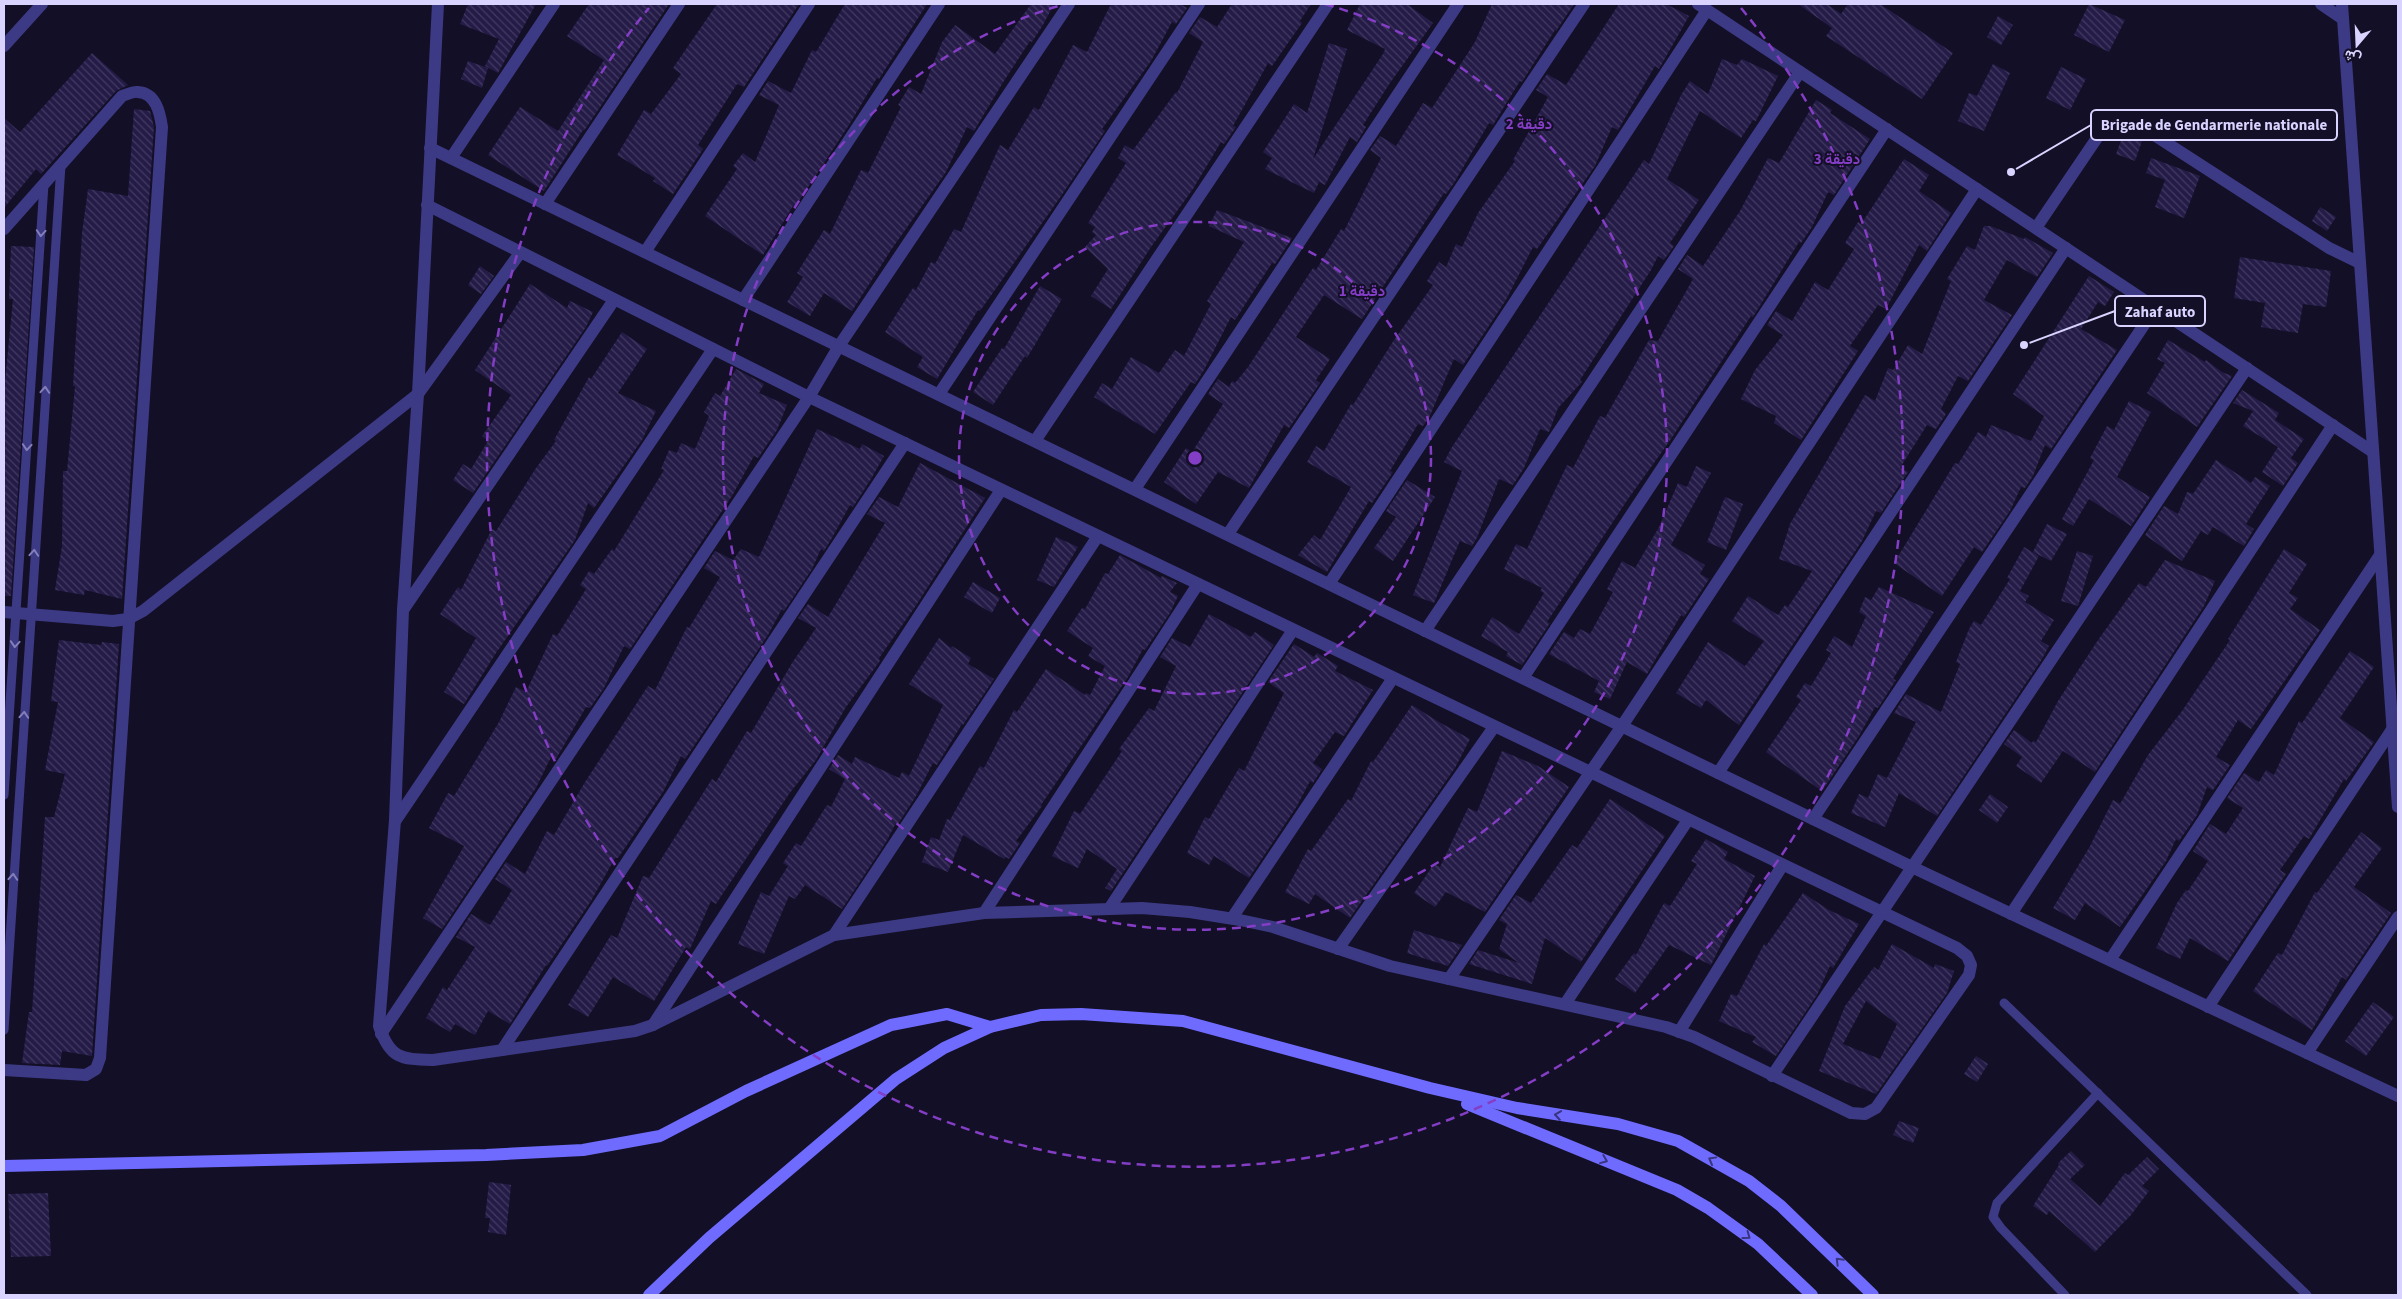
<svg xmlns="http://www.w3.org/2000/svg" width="2402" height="1299" viewBox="0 0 2402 1299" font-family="'Source Sans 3',Vazirmatn,sans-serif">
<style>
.building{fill:url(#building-back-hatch);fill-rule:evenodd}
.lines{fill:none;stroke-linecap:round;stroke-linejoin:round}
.lane{stroke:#3d3a85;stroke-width:9}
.street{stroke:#3d3a85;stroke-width:12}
.secondary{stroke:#6f6bff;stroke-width:12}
.oneway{stroke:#837fbc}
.oneway2{stroke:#38347d}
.ring{fill:none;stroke:#843dc5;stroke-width:2.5;stroke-dasharray:9 6}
.centre{fill:#843dc5;stroke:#130f26;stroke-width:2.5}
.ring-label{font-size:15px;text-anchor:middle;font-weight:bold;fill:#843dc5;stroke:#130f26;stroke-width:4;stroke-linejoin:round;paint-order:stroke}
.leader{fill:none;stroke:#d9d4ff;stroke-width:2}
.callout-dot{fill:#d9d4ff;stroke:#130f26;stroke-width:2}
.callout{fill:#130f26;stroke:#d9d4ff;stroke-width:2}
.callout-label{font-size:15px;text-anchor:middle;font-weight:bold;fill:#d9d4ff}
</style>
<defs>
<pattern id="building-back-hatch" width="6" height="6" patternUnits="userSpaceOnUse" patternTransform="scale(1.25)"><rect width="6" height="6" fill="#241b47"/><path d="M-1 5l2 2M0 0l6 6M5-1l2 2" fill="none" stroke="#433b63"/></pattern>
</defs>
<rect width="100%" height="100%" fill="#130f26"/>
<g class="building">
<path d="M468 4H536L498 73 485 66 499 39 460 24Z"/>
<path d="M589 4H669L584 131 583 130 544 191 488 155 520 107 558 131 604 60 567 36Z"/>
<path d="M717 4H799L744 87 737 84 698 145 703 149 673 194 653 181 655 178 617 155 644 110 651 114 681 74 673 68Z"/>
<path d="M845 4H927L879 79 877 78 849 125 795 207 793 206 763 255 705 216 737 169 733 166 743 153 755 162 779 105 759 95 768 81 791 93 812 50 816 52Z"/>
<path d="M1031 4H1054L1043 25 1032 42 1030 41 1002 84 974 131 967 127 946 172 891 250 852 311 824 293 810 316 787 302 803 277 797 273 824 230 830 234 861 170 868 173 901 107 898 105 909 87 921 94 942 42 955 25 995 54Z"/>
<path d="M1111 4H1180L1187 8 1176 24 1172 22 1151 61 1102 129 1105 131 1059 199 980 311 978 310 937 379 917 367 923 357 885 332 913 288 916 290 931 262 935 264 954 229 961 232 1000 145 1008 150 1034 107 1039 110 1073 45 1087 52Z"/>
<path d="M1232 4H1311L1300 21 1302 23 1272 66 1268 63 1233 126 1236 127 1224 144 1221 142 1193 189 1151 247 1111 309 1091 296 1108 269 1085 247 1096 235 1092 232 1095 227 1088 223 1126 163 1118 158 1125 145 1133 150 1176 92 1177 93 1203 42 1189 33 1200 17 1217 27Z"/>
<path d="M1360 4H1407L1433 23 1390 83 1363 125 1366 127 1357 142 1350 137 1325 185 1319 182 1314 193 1265 169 1272 158 1263 152 1294 104 1307 113 1329 43 1347 49 1313 159 1383 54 1385 49 1347 30Z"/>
<path d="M1492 4H1574L1556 31 1555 30 1522 82 1520 81 1493 125 1489 123 1454 183 1446 194 1444 193 1362 319 1324 295 1296 337 1330 359 1316 380 1320 383 1289 428 1284 425 1249 488 1218 472 1196 504 1164 482 1186 448 1192 452 1223 404 1208 394 1218 379 1229 387 1232 381 1235 383 1248 367 1313 268 1316 270 1341 229 1344 231 1381 158 1370 150 1380 136 1396 146 1423 103 1432 108 1475 42Z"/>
<path d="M1619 4H1666L1689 16 1659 69 1655 66 1618 130 1612 127 1595 166 1583 183 1537 249 1533 247 1506 300 1463 365 1454 359 1429 418 1423 426 1418 424 1390 471 1393 472 1372 503 1369 501 1327 572 1298 555 1314 535 1320 540 1351 487 1307 462 1316 446 1324 451 1351 404 1353 405 1392 343 1433 285 1427 281 1439 262 1446 267 1456 244 1462 247 1478 213 1515 161 1513 160 1548 97 1536 90 1547 74 1566 85Z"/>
<path d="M1798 4H1827L1841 14 1848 4H1880L1953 53 1922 99 1826 36 1832 28Z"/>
<path d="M2089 4 2125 20 2109 52 2074 35Z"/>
<path d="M1998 16 2013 25 2001 45 1987 37Z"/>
<path d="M92 53 128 85 116 91 41 174 36 169 4 208V118L20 132Z"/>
<path d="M1722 59 1737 65 1742 59 1778 76 1756 121 1753 120 1741 138 1700 111 1667 179 1699 200 1670 243 1674 246 1664 260 1658 256 1651 270 1580 380 1582 382 1558 408 1549 432 1540 429 1524 468 1513 485 1499 479 1477 538 1472 546 1460 541 1434 603 1413 595 1462 471 1444 462 1452 447 1644 160 1649 164 1681 95 1690 81 1708 94Z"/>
<path d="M468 61 488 68 482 88 461 79Z"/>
<path d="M1993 64 2010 73 1984 131 1958 121 1969 93 1977 96Z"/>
<path d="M2061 67 2086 79 2070 110 2046 98Z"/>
<path d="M1816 100 1832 110 1830 113 1870 139 1834 195 1828 192 1812 227 1801 243 1799 242 1753 317 1751 316 1669 442 1628 499 1547 622 1550 623 1522 665 1506 656 1508 652 1481 636 1492 617 1519 634 1544 593 1540 591 1542 588 1504 569 1516 544 1527 549 1567 465 1573 468 1600 416 1605 418 1649 340 1658 341 1693 279 1678 269 1687 255 1703 266 1740 211 1768 158 1779 163Z"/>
<path d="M134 109 150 111 154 127 122 599 85 590 84 595 55 590 62 546 63 471H67L75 386H73L82 233 88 189 128 196Z"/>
<path d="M2123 135 2142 141 2135 161 2116 154Z"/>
<path d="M2151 158 2200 176 2184 218 2155 207 2165 180 2146 173Z"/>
<path d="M1904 159 1929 175 1919 191 1951 213 1927 251 1919 245 1886 309 1878 305 1850 346 1858 351 1801 440 1774 423 1776 416 1741 399 1755 370 1783 335 1767 325 1776 311 1792 321 1815 282 1828 290 1854 249 1845 243 1858 222 1861 224Z"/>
<path d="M2320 207 2336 217 2327 231 2312 221Z"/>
<path d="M1217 210 1292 238 1275 264 1272 263 1235 320 1231 317 1204 370 1195 384 1191 382 1155 434 1094 397 1102 383 1112 389 1131 357 1159 373 1175 350 1184 356 1211 304 1207 301 1244 242 1209 226Z"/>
<path d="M1984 226H1990L2024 239 2025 237 2053 253 2037 277 2007 260 1984 300 2012 315 1968 381 1958 376 1941 409 1946 414 1936 429 1927 425 1900 468 1908 472 1881 513 1876 511 1862 541 1739 725 1706 700 1701 708 1676 693 1708 642 1745 666 1764 641 1732 621 1748 596 1778 615 1785 605 1788 607 1812 571 1779 559 1790 524 1865 395 1875 401 1888 368 1893 370 1908 345 1922 354 1951 281 1947 279 1967 246 1975 250Z"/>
<path d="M11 246 34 247 11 596H4V392L13 299H9Z"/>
<path d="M2240 257 2331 271 2326 307 2303 304 2298 333 2261 327 2265 303 2234 298Z"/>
<path d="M480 266 494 276 481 294 468 285Z"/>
<path d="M2089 276 2114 292 2105 306 2098 302 2081 329 2117 350 2051 449 2045 445 2033 476 2025 488 2021 487 2010 511 1982 552 1974 547 1942 596 1894 563 1955 463 1958 464 1978 432 1986 437 1991 425 2031 441 2044 416 2013 394Z"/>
<path d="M530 284 567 308 570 301 593 312 586 327 473 493 453 480 463 464 471 469 488 441 482 436 511 395 475 370Z"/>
<path d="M1040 286 1062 299 1027 358 1025 356 993 405 973 392 1002 348 1004 349Z"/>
<path d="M622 332 647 349 618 393 656 411 642 440 594 508 588 503 575 540 496 653 464 704 444 692 476 638 440 614 458 587 461 590 492 529 496 531 536 468 556 441 554 440 589 377 591 379Z"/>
<path d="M2168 340 2205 362 2206 360 2222 372 2232 376 2197 427 2147 393 2165 363 2157 359Z"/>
<path d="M736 369 764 384 759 393 787 405 777 430 758 458 754 456 732 496 630 649 624 646 604 688 590 708 586 707 556 759 551 757 536 788 442 929 423 918 464 846 429 828 448 793 454 796 499 722 516 687 526 692 553 634 557 636 586 589 580 585 589 571 594 574 612 549 614 551 664 470 661 469 669 450 677 453 681 443 695 449 709 416 704 412 715 393 720 396Z"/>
<path d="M2242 390 2279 413 2275 420 2304 439 2291 458 2298 463 2283 486 2262 472 2278 447 2243 426 2253 411 2233 403Z"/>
<path d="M2129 401 2151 412 2117 477 2150 497 2131 526 2089 499 2073 526 2062 519 2094 460 2090 458 2107 426 2114 430Z"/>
<path d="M817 429 860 449 862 444 884 456 871 479 853 507 850 505 832 538 824 551 821 549 812 569 784 611 782 609 768 635 725 700 685 759 681 756 663 792 618 858H615L591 901 547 966 546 965 510 1024 488 1011 475 1035 455 1024 450 1032 426 1018 443 987 447 990 475 947 456 937 471 914 490 925 512 890 495 879 506 862 525 874 547 831 554 835 585 782 648 686 655 690 687 627 689 628 720 577 704 568 715 551 733 560 741 549 759 557Z"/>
<path d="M2216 460 2251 483 2255 477 2270 486 2246 524 2254 529 2244 546 2213 527 2208 535 2201 531 2182 561 2145 535 2164 506 2178 514 2187 492 2193 494Z"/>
<path d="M920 463 985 498 915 607 879 658 880 661 846 707 816 760 789 794 716 904 711 901 690 949 686 947 654 1001 613 977 588 1017 568 1005 611 935 617 938 643 876 649 878 712 779 716 782 747 731 751 733 792 663 816 628 798 618 808 604 828 617 885 523 867 514 879 497 898 507Z"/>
<path d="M1696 466 1711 473 1671 545 1705 565 1700 574 1709 579 1684 617 1681 615 1647 674 1627 662 1610 699 1594 692 1599 681 1549 654 1564 632 1574 638 1580 629 1590 634 1613 592 1607 589 1622 561 1635 568 1659 527 1678 483 1687 487Z"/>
<path d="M1407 480 1435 497 1393 561 1374 548 1396 517 1386 511Z"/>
<path d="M1725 497 1743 504 1726 550 1707 542Z"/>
<path d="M2047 524 2067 534 2051 561 2033 552Z"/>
<path d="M1056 537 1078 547 1054 587 1037 580Z"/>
<path d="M2024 547 2039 556 2020 591 2029 596 2025 602 2054 620 2041 641 2049 646 2042 659 1937 816 1899 793 1885 827 1851 813 1859 794 1868 798 1878 774 1887 778 1916 722 1894 713 1906 694 1941 712 1960 664 1956 662 1969 629 1974 621 1981 625 2010 579 2007 578Z"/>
<path d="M2284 549 2307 564 2289 593 2298 598 2290 609 2320 630 2251 729 2238 720 2216 757 2230 765 2213 790 2207 787 2197 815 2179 841 2176 839 2166 861 2120 927 2085 903 2075 920 2053 908 2090 846 2113 800 2120 804 2148 755 2182 711 2230 640 2228 639Z"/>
<path d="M2077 551 2093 556 2078 606 2061 601Z"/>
<path d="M1120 555 1161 578 1162 576 1177 583 1170 592 1178 596 1170 613 1145 650 1143 649 1128 677 1041 805 1042 806 1016 841 1020 843 1009 859 1006 857 1004 859 963 835 948 872 922 862 931 837 939 840 947 819 950 820 980 766 984 768 1014 710 1017 712 1046 669 1085 695 1086 693 1090 695 1105 666 1088 656 1093 648 1067 631 1082 608 1085 609 1105 573 1108 574Z"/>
<path d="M2165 560 2215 581 2204 606 2095 772 2063 751 2041 783 2016 766 2022 757 2004 744 2014 730 2032 743 2033 741 2036 742 2058 701 2098 640 2139 583 2146 587Z"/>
<path d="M973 582 1000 598 992 613 964 597Z"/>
<path d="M1879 587 1934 612 1893 679 1896 680 1878 708 1875 707 1859 736 1822 791 1766 752 1801 700 1796 697 1805 683 1811 686 1831 653 1826 650 1834 636 1852 647 1866 616 1859 612 1865 597 1871 600Z"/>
<path d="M1209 614 1251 637 1255 632 1274 645 1111 891 1105 888 1117 869 1087 849 1078 868 1052 856 1074 811 1080 814 1122 751 1119 749 1149 708 1154 711 1176 666 1160 657 1172 638 1190 647Z"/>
<path d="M939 638 951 648 952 646 971 658 968 664 994 679 963 725 962 724 937 765 933 763 916 796 898 824 896 823 886 842 842 909 805 885 795 899 789 896 764 954 738 944 761 892 769 896 788 866 783 863 796 843 801 846 827 805 831 807 845 779 829 769 838 755 852 764 855 757 899 778 902 772 909 776 943 705 909 684Z"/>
<path d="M59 640 101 645 102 642 119 644 92 1056 62 1051 60 1065 22 1063 29 1012H32L45 817H54L65 774 45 770 58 702 51 701Z"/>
<path d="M1294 644 1314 657 1317 653 1338 666 1335 671 1373 690 1344 736 1335 732 1313 763 1322 769 1313 783 1310 781 1297 806 1249 878 1214 856 1209 865 1187 853 1205 817 1209 819 1239 768 1244 771 1284 693 1268 682Z"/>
<path d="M2350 651 2374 667 2340 718 2374 742 2346 781 2344 779 2309 839 2304 836 2280 870 2286 874 2228 961 2190 938 2180 959 2156 948 2177 903 2186 890 2188 891 2208 861 2193 851 2210 824 2226 834 2243 808 2227 798 2244 773 2259 782 2266 770 2274 775 2299 721 2302 723Z"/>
<path d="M1412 705 1439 722 1470 739 1455 768 1350 918 1315 894 1309 904 1285 892 1308 849 1311 851 1348 799 1351 801 1371 761 1373 762Z"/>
<path d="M1502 751 1538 766 1569 787 1485 912 1446 892 1435 907 1414 893 1434 864 1440 867 1468 808 1477 812Z"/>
<path d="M1990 794 2008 807 1997 823 1979 810Z"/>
<path d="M1610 799 1665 836 1581 962 1545 938 1532 984 1469 964 1478 950 1519 963 1499 949 1507 924 1499 920 1516 895 1531 903 1572 845 1577 848Z"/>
<path d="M2361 832 2382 848 2354 887 2391 913 2346 980 2342 977 2312 1030 2253 991 2278 953 2282 955 2315 892 2317 893Z"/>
<path d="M1706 839 1728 852 1724 859 1755 876 1711 965 1669 945 1635 993 1615 979 1634 953 1636 955 1664 903 1670 906 1697 864 1691 861Z"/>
<path d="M1803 893 1829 910 1859 924 1833 968 1830 966 1817 995 1776 1056 1752 1042 1756 1037 1719 1021 1731 994 1737 996 1764 944 1766 946Z"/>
<path d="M1414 930 1445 940 1462 945 1448 966 1407 953Z"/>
<path d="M1892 944 1934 968 1935 964 1954 971 1947 993 1876 1094 1819 1071 1845 1006 1874 967 1878 970ZM1866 1001 1897 1024 1880 1059 1843 1044Z"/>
<path d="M2373 1002 2394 1017 2366 1056 2345 1041Z"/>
<path d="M1976 1056 1988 1064 1977 1082 1964 1074Z"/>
<path d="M1899 1121 1919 1128 1913 1143 1893 1135Z"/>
<path d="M2071 1151 2085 1165 2070 1179 2100 1206 2125 1173 2128 1175 2147 1157 2159 1169 2142 1186 2149 1191 2131 1215 2095 1252 2049 1211 2047 1215 2033 1206 2059 1165 2058 1163Z"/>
<path d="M489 1182 511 1185 506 1235 488 1232 490 1218H485Z"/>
<path d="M48 1193 51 1256 11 1257 8 1194Z"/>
</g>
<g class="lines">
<g class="lane">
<path d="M4 795 44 184"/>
<path d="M2004 1003 2307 1295"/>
<path d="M4 1030 61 165"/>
<path d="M2065 1295 2001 1228 1993 1217 1997 1203 2098 1093"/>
</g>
<g class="street">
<path d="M1698 4 2373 452"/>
<path d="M2321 4 2343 19"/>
<path d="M2342 4 2398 807"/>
<path d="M4 46 42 4"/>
<path d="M430 148 1914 868 2398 1096"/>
<path d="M451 158 554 4"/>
<path d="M545 204 679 4"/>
<path d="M427 205 809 397 1957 948 1967 956 1971 965 1969 975 1876 1108 1865 1114 1851 1113 1694 1037 1666 1027 1390 966 1273 927 1240 920 1190 912 1142 908 984 913 834 935 653 1025 635 1031 433 1060C401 1059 390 1059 379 1026L395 820 403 610 418 394 438 4"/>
<path d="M2036 228 2099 135 2128 118 2329 248 2360 263"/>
<path d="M4 229 122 96C126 95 133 91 138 92 156 93 160 113 162 127L100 1058 96 1069 86 1075 4 1070"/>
<path d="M645 252 809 4"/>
<path d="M743 300 939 4"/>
<path d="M939 394 1199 4"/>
<path d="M1035 441 1328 4"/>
<path d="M1135 489 1458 4"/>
<path d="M1228 534 1584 4"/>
<path d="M1329 584 1707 10"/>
<path d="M403 610 614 300"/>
<path d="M4 612 113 621 128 619 143 611 418 394 520 253"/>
<path d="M1425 631 1800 72"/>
<path d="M1523 678 1887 129"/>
<path d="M1718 773 2066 248"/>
<path d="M1813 819 2156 307"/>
<path d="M396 820 713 349"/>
<path d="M1109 909 1293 630"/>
<path d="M984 913 1198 584"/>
<path d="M2011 914 2333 425"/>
<path d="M1232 918 1393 678"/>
<path d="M834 935 1098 536"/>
<path d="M1338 949 1494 727"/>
<path d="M2110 960 2380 555"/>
<path d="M1449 979 1622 726 1977 189"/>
<path d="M1565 1004 1688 820"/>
<path d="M2208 1007 2393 728"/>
<path d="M653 1025 1001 490"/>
<path d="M1679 1032 1782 866"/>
<path d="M381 1034 809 397 839 346 1069 4"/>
<path d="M502 1050 905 443"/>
<path d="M2307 1053 2398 917"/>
<path d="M1772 1076 2247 368"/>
</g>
<g class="secondary">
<path d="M1467 1104 1677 1190 1708 1208 1758 1244 1812 1295"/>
<path d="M4 1166 486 1155 583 1150 660 1136 746 1091 891 1025 947 1014 990 1027"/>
<path d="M649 1295 709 1238 896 1079 944 1048 990 1027 1041 1015 1081 1014 1183 1021 1430 1088 1517 1108 1618 1124 1678 1141 1749 1181 1781 1206 1873 1295"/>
</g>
</g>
<defs><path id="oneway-chevron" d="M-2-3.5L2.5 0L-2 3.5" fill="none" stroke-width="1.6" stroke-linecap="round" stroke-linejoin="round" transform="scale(1.25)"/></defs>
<g class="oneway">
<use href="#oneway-chevron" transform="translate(41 233) rotate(94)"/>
<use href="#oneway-chevron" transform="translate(45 390) rotate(-86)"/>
<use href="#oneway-chevron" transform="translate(27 447) rotate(94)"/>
<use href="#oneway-chevron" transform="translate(34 553) rotate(-86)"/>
<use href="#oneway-chevron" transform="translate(15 644) rotate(94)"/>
<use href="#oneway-chevron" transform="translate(24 715) rotate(-86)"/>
<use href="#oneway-chevron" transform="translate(13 877) rotate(-86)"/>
</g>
<g class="oneway2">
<use href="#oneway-chevron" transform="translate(1558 1115) rotate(-171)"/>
<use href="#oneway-chevron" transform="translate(1604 1160) rotate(22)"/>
<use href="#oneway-chevron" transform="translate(1712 1160) rotate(-151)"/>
<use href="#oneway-chevron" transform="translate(1747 1236) rotate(36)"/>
<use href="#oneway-chevron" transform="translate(1839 1261) rotate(-135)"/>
</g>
<g class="ring">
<circle cx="1195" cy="458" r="236"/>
<path d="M1325 4A472 472 0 1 1 1065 4"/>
<path d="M1741 8A708 708 0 1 1 649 8"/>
</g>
<circle cx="1195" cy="458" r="8" class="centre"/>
<g class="ring-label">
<text x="1529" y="129">2 دقيقة</text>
<text x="1837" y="164">3 دقيقة</text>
<text x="1362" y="296">1 دقيقة</text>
</g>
<path class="leader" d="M2011 172L2091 125M2024 345L2115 311"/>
<g class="callout-dot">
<circle cx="2011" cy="172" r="5"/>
<circle cx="2024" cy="345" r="5"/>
</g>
<g class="callout">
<rect x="2091" y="110" width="246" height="30" rx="5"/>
<rect x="2115" y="296" width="90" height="30" rx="5"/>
</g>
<g class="callout-label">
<text x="2214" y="130">Brigade de Gendarmerie nationale</text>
<text x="2160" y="317">Zahaf auto</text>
</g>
<rect width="2402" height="1299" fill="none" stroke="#d9d4ff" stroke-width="10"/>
<g transform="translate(2357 45) rotate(199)" stroke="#130f26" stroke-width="4" paint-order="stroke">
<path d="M0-4L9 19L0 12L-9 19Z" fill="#d9d4ff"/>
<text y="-8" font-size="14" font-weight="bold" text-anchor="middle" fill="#d9d4ff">ش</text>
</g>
</svg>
